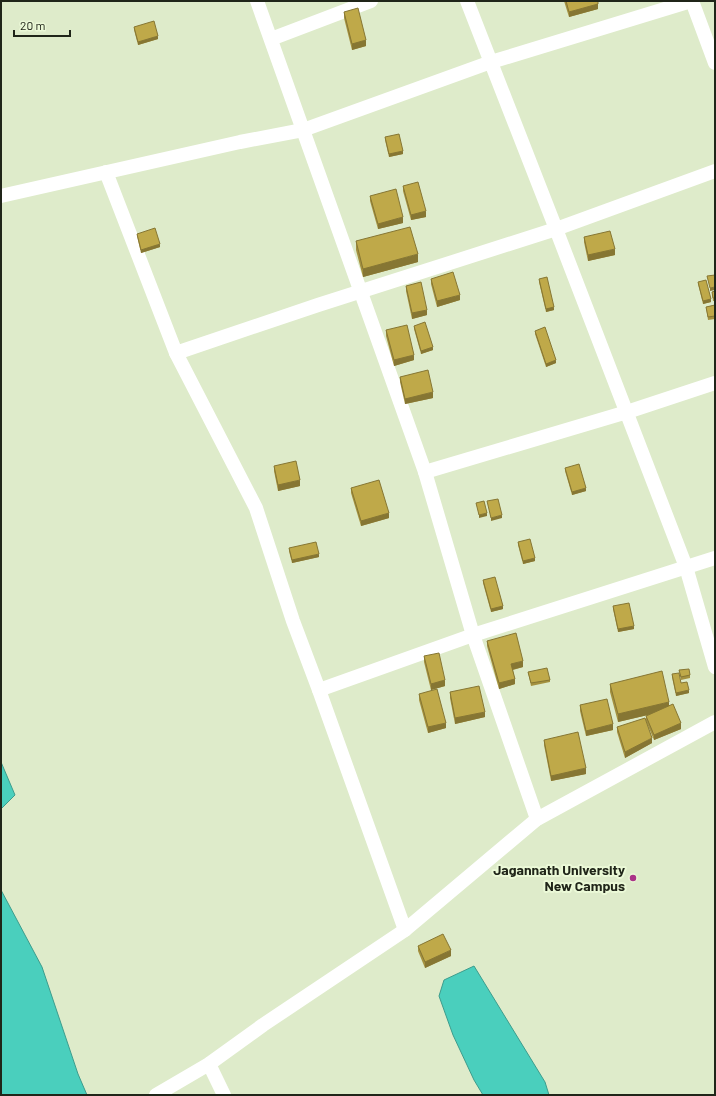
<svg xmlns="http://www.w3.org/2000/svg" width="716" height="1096" viewBox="0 0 716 1096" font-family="Barlow,sans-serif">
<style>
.water{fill:#4acfbd;stroke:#3d9c8c}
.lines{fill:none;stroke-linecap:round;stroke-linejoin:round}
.street{stroke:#fff;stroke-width:14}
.wall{fill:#a4913f}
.shaded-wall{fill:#867633}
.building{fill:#bfa949;stroke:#867633}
.poi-dot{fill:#ab3388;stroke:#ebf9d7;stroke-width:1.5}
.labels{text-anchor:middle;stroke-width:4;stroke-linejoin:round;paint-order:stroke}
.poi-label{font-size:14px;font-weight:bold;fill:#202519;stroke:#ebf9d7;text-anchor:end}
</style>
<rect width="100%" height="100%" fill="#deebca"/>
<g class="water">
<path d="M1 762 15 795 1 809Z"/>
<path d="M1 890 42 967 78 1074 87 1095H1Z"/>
<path d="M474 966 545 1082 549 1095H483L474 1080 453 1035 439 996 444 980Z"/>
</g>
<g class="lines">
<g class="street">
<path d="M257 1 425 472 473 635 537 819"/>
<path d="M467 1 556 229 686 567 715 667"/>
<path d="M692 1 715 63"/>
<path d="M271 39 371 1"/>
<path d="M106 172 176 353 318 305 556 229 715 171"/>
<path d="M1 196 240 142 303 130 491 62 691 1"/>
<path d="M176 353 256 508 293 621 319 690 405 930"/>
<path d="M425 472 627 412 715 383"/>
<path d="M319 690 473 635 715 558"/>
<path d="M209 1064 224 1095"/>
<path d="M156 1095 209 1064 263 1025 405 930 537 819 715 722"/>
</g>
</g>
<g class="wall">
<path d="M564 1H598V9L569 17Z"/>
<path d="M344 12 366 46 352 50 344 18Z"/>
<path d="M134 27 158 39 138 45 134 30Z"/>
<path d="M385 137 403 154 389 157 385 140Z"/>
<path d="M403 186 426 217 411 220 403 191Z"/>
<path d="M370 196 403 223 378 229 370 201Z"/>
<path d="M137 234 160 247 141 253 137 236Z"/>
<path d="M584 237 615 255 588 261 584 242Z"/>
<path d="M356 241 418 262 363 277 356 250Z"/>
<path d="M431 279 460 300 437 307 431 284Z"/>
<path d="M539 279 554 310 546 312 539 282Z"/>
<path d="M698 282 711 302 703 304 698 284Z"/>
<path d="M406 286 427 315 412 319 406 291Z"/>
<path d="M715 291V301H713L712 292Z"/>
<path d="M715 305V319L708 320 706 307Z"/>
<path d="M414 326 433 350 421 354 414 329Z"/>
<path d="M386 330 414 360 394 366 386 336Z"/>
<path d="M535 331 556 363 546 367 535 334Z"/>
<path d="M400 377 433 398 405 404 400 382Z"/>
<path d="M274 466 300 486 278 491 274 471Z"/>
<path d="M565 468 586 491 572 495 565 471Z"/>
<path d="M351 488 389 518 361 526 351 493Z"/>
<path d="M518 542 535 561 523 564 518 545Z"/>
<path d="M289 548 319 557 292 563 289 551Z"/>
<path d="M483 580 503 609 491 612 483 583Z"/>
<path d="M613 606 634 629 618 632 613 609Z"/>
<path d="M487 641 523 667 513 670 515 684 499 689 487 646Z"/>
<path d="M424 656 445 686 431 690 424 662Z"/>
<path d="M679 670 690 675V678L681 680Z"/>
<path d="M528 672 550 680V682L531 686Z"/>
<path d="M672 674 689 693 676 696 672 677Z"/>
<path d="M610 684 669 706 681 729 654 740 646 721V716L648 715 618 722 610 692Z"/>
<path d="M450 692 485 717 455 724 450 698Z"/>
<path d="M419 694 446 728 428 733 419 700Z"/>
<path d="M580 705 613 730 586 736 580 711Z"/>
<path d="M617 727 652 743 625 758 617 732Z"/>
<path d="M544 740 586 774 551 781 544 745Z"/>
<path d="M418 946 451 956 425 968 418 951Z"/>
</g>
<g class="shaded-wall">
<path d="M598 4V9L569 17V12Z"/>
<path d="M158 36V39L138 45V42Z"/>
<path d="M366 40V46L352 50V44Z"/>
<path d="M403 151V154L389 157V154Z"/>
<path d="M426 211V217L411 220V215Z"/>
<path d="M403 217V223L378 229V224Z"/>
<path d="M160 244V247L141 253V250Z"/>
<path d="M615 249V255L588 261V255Z"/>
<path d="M418 254V262L363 277V269Z"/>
<path d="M715 287V290L710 291V288Z"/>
<path d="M460 295V300L437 307V301Z"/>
<path d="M711 299V302L703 304V301Z"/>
<path d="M554 307V310L546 312V309Z"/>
<path d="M427 310V315L412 319V313Z"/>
<path d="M433 347V350L421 354V351Z"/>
<path d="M414 355V360L394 366V360Z"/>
<path d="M556 360V363L546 367V364Z"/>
<path d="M433 392V398L405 404V399Z"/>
<path d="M300 480V486L278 491V485Z"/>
<path d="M586 488V491L572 495V492Z"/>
<path d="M389 513V518L361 526V521Z"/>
<path d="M487 513V516L479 518V515Z"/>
<path d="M502 515V518L491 521V518Z"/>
<path d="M319 554V557L292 563V560Z"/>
<path d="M535 558V561L523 564V561Z"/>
<path d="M503 606V609L491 612V609Z"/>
<path d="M634 626V629L618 632V629Z"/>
<path d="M523 661V667L511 670V664Z"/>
<path d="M515 679V684L499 689V683Z"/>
<path d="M445 680V686L431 690V684Z"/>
<path d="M689 690V693L676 696V693Z"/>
<path d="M669 702V710L618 722V714Z"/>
<path d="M485 712V717L455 724V718Z"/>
<path d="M446 723V728L428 733V727Z"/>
<path d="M681 723V729L654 740V735Z"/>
<path d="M613 724V730L586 736V731Z"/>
<path d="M652 738V743L625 758V752Z"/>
<path d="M586 768V774L551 781V776Z"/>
<path d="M451 950V956L425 968V962Z"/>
</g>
<g class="building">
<path d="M566 1H598V4L569 12Z"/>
<path d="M358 8 366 40 352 44 344 12Z"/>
<path d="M154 21 158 36 138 42 134 27Z"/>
<path d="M399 134 403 151 389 154 385 137Z"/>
<path d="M418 182 426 211 411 215 403 186Z"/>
<path d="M396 189 403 217 378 224 370 196Z"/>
<path d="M410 227 418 254 363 269 356 241Z"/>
<path d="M155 228 160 244 141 250 137 234Z"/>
<path d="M610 231 615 249 588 255 584 237Z"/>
<path d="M453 272 460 295 437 301 431 279Z"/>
<path d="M715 275V287L710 288 707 276Z"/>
<path d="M547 277 554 307 546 309 539 279Z"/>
<path d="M706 280 711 299 703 301 698 282Z"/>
<path d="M421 282 427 310 412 313 406 286Z"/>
<path d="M715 291V298H713L712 292Z"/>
<path d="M715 305V316L708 317 706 307Z"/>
<path d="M425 322 433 347 421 351 414 326Z"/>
<path d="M407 325 414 355 394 360 386 330Z"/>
<path d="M545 327 556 360 546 364 535 331Z"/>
<path d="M428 370 433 392 405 399 400 377Z"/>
<path d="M296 461 300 480 278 485 274 466Z"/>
<path d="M579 464 586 488 572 492 565 468Z"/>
<path d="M379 480 389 513 361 521 351 488Z"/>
<path d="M498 499 502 515 491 518 487 501Z"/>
<path d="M484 501 487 513 479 515 476 503Z"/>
<path d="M530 539 535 558 523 561 518 542Z"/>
<path d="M316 542 319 554 292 560 289 548Z"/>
<path d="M495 577 503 606 491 609 483 580Z"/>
<path d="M629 603 634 626 618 629 613 606Z"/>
<path d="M516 633 523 661 511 664 515 679 499 683 487 641Z"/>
<path d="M439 653 445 680 431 684 424 656Z"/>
<path d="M547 668 550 680 531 683 528 672Z"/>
<path d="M689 669 690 675 681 677 679 670Z"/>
<path d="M662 671 669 702 618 714 610 684Z"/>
<path d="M679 673 681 683 687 682 689 690 676 693 672 674Z"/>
<path d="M479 686 485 712 455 718 450 692Z"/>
<path d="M437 689 446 723 428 727 419 694Z"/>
<path d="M607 699 613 724 586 731 580 705Z"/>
<path d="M673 704 681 723 654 735 646 716Z"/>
<path d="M645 718 652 738 625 752 617 727Z"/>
<path d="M578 732 586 768 551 776 544 740Z"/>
<path d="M443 934 451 950 425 962 418 946Z"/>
</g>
<circle class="poi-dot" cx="633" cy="878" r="4"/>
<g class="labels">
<g class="poi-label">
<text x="625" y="875">Jagannath University<tspan x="625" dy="16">New Campus</tspan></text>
</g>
</g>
<rect width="716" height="1096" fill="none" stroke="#202519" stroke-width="4"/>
<path d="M14 30v6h56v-6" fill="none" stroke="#202519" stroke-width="2"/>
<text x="20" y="30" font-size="12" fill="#202519" stroke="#ebf9d7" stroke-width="3" paint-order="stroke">20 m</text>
</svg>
